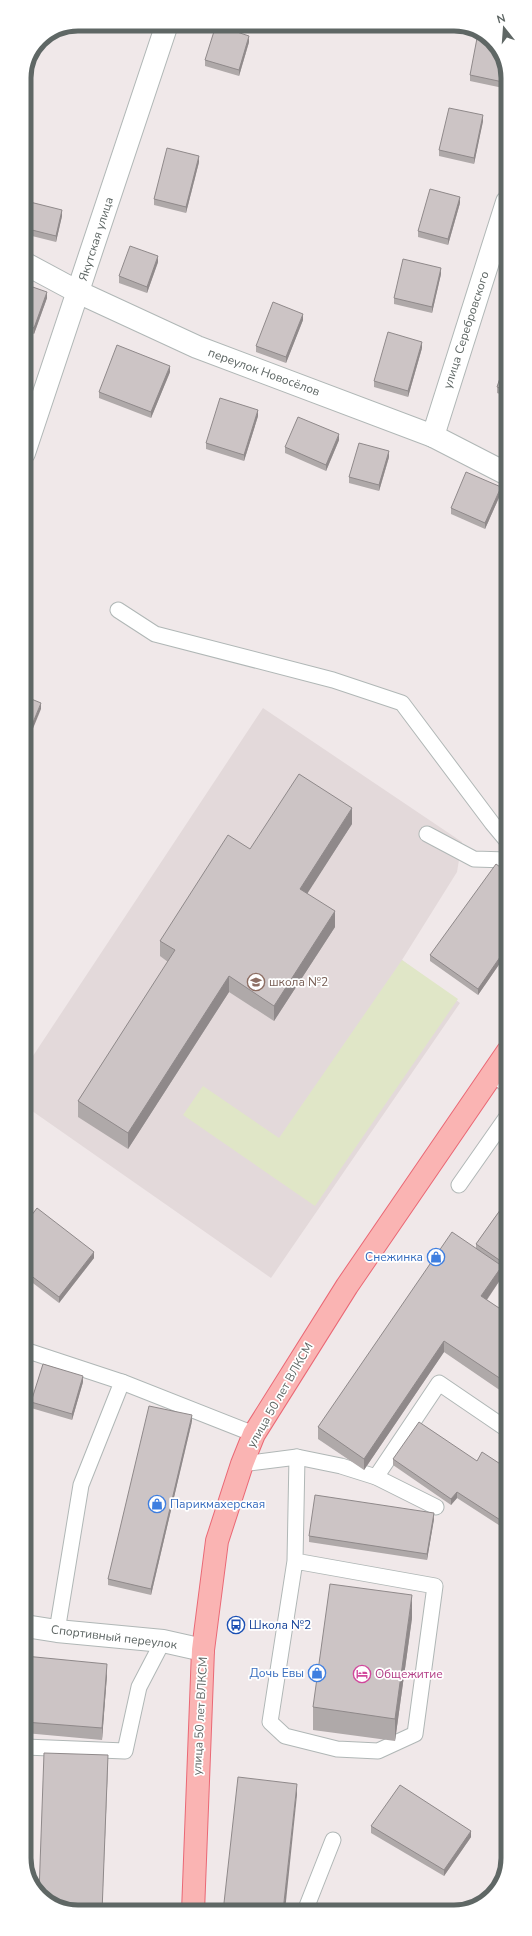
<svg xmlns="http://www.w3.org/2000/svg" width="532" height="1936" viewBox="0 0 532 1936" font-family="'Nunito Sans',sans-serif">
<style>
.education{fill:#e3d9da}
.green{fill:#e0e6c7}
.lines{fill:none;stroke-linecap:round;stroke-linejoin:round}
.lane-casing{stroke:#b0b7b6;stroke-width:17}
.street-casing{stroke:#b0b7b6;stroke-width:24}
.primary-casing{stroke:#ea6875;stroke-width:24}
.lane{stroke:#fff;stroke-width:15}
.street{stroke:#fff;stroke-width:22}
.primary{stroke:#fab4b3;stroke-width:22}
.wall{fill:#afa9a9}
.shaded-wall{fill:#8f898a}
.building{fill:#ccc4c5;stroke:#8f898a}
.labels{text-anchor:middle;stroke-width:3.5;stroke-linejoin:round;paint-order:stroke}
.street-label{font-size:12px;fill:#5f6765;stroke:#fff}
.education-label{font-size:12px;fill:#785e54;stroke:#fff;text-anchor:start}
.shop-label{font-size:12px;fill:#366cbe;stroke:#fff;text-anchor:end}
.transit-label{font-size:12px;fill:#164399;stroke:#fff;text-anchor:start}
.hotel-label{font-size:12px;fill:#b23c85;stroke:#fff;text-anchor:start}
.rim{fill:none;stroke:#5f6765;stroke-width:5}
</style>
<rect width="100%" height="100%" fill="#f0e8e9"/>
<path class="education" d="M263 708 462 842 457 872 402 960 460 1003 271 1278 25 1106V1068Z"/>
<path class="green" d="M402 960 458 999 315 1206 183 1115 203 1086 279 1138Z"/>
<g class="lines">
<defs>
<g id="lane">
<path d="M118 610 155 634 333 680 402 703 492 823 507 841"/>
<path d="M427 834 474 859 507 860"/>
<path d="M493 1074 508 1086"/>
<path d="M459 1185 508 1115"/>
<path d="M25 1350 122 1382 254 1434"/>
<path d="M242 1464 297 1457 341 1466 376 1477 436 1507"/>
<path d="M376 1477 439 1383 508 1430"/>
<path d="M295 1561 435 1586 415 1734 378 1751 337 1749 285 1736 270 1722 295 1561 297 1457"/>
<path d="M57 1631 81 1485 122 1382"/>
<path d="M25 1747 125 1751 139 1687 163 1641"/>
<path d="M305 1911 333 1840"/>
</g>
<g id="street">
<path d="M24 263 78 292 197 347 433 436 507 474"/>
<path d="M433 436 507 202"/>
<path d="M24 453 167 24"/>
<path d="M25 1626 57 1631 163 1641 203 1650"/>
</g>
<path id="primary" d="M193 1912 203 1650 217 1541 242 1464 254 1434 347 1286 508 1051"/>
</defs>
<use href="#lane" class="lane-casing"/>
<use href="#street" class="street-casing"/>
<use href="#primary" class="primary-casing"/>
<use href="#lane" class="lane"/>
<use href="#street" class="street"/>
<use href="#primary" class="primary"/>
</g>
<g class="wall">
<path d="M490 38 507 67 503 88 470 81V75Z"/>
<path d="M249 42 239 76 205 66V60Z"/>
<path d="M483 121 474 164 439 156V150Z"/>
<path d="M199 162 186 213 154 205V199Z"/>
<path d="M460 203 448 245 418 237V231Z"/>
<path d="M62 216 56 242 24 234V226Z"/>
<path d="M158 262 147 293 119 283V276Z"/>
<path d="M441 274 432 313 394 304V298Z"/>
<path d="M24 284 47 298 34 334 24 330Z"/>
<path d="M303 320 286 363 256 352V346Z"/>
<path d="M422 348 408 397 374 387V381Z"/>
<path d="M507 357V397L497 393V387Z"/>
<path d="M170 372 151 418 99 398V392Z"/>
<path d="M258 416 244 461 206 449V443Z"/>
<path d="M339 440 326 471 285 453V447Z"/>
<path d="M389 457 379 491 349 483V477Z"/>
<path d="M501 493 485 529 451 514V508Z"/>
<rect x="24" y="622" width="6" height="41"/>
<path d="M352 824 307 893 335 927 274 1021 229 992 128 1149 78 1117V1101L168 962 160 956V941L250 849Z"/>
<path d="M507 872V953L478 995 430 961V955Z"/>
<path d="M508 1199V1277L502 1273V1277L487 1300 508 1314V1381L501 1391 444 1352 364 1470 318 1439V1427L476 1249V1244Z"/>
<path d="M25 1224 94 1258 59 1303 25 1277Z"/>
<path d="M83 1382 72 1420 31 1408V1402Z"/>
<path d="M192 1421 151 1595 108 1585V1579Z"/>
<path d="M393 1459 477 1461 508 1469V1531L457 1498 451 1505 393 1465Z"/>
<path d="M434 1519 427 1560 309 1542V1536Z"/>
<path d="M412 1618 395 1741 313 1730V1707Z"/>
<path d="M25 1656 107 1675 102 1740 25 1733Z"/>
<path d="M371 1826 471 1837 444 1876 371 1833Z"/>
</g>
<g class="shaded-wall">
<path d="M249 36V42L239 76V70Z"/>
<path d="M506 65 507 67 503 88V82Z"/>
<path d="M483 115V121L474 164V158Z"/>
<path d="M199 156V162L186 213V207Z"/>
<path d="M460 197V203L448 245V239Z"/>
<path d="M62 210V216L56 242V236Z"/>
<path d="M158 256V262L147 293V287Z"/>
<path d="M441 268V274L432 313V307Z"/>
<path d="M47 292V298L34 334V328Z"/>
<path d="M303 314V320L286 363V357Z"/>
<path d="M422 342V348L408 397V391Z"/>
<path d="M170 366V372L151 418V412Z"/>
<path d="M258 410V416L244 461V455Z"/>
<path d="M339 434V440L326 471V465Z"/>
<path d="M389 451V457L379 491V485Z"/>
<path d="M501 487V493L485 529V523Z"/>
<path d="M41 703V709L25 748V742Z"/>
<path d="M352 808V824L300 905V889Z"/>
<path d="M335 911V927L274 1021V1006Z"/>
<path d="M507 947V953L478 995V989Z"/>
<path d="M229 976V992L128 1149V1133Z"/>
<path d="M94 1252V1258L59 1303V1297Z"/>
<path d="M502 1266V1277L481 1308V1296Z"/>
<path d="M444 1341V1352L364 1470V1459Z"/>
<path d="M508 1369V1381L501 1391V1379Z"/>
<path d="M83 1376V1382L72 1420V1414Z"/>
<path d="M192 1415V1421L151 1595V1589Z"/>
<path d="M457 1492V1498L451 1505V1499Z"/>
<path d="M434 1513V1519L427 1560V1554Z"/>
<path d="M412 1595V1618L395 1741V1719Z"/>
<path d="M107 1664V1675L102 1740V1728Z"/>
<path d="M108 1755V1766L102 1912Z"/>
<path d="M297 1784V1795L285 1911H283Z"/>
<path d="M471 1831V1837L444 1876V1870Z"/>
</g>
<g class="building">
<path d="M216 25 249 36 239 70 205 60Z"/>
<path d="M478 33H481L490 38 506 65 503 82 470 75Z"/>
<path d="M449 108 483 115 474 158 439 150Z"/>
<path d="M167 148 199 156 186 207 154 199Z"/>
<path d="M430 189 460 197 448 239 418 231Z"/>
<path d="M30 202 62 210 56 236 24 228Z"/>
<path d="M130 246 158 256 147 287 119 276Z"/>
<path d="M403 259 441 268 432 307 394 298Z"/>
<path d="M24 284 47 292 34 328 24 324Z"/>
<path d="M273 302 303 314 286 357 256 346Z"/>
<path d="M388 332 422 342 408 391 374 381Z"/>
<path d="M117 345 170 366 151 412 99 392Z"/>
<path d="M507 357V391L497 387Z"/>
<path d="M220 398 258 410 244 455 206 443Z"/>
<path d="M298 417 339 434 326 465 285 447Z"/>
<path d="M359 443 389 451 379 485 349 477Z"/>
<path d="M466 472 501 487 485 523 451 508Z"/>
<rect x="24" y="622" width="6" height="35"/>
<path d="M24 696 41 703 25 742H24Z"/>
<path d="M299 774 352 808 300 889 335 911 274 1006 229 976 128 1133 78 1101 175 950 160 941 228 835 250 849Z"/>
<path d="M496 864 507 872V947L478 989 430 955Z"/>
<path d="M508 1199V1266L476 1244Z"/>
<path d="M37 1208 94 1252 59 1297 25 1271V1224Z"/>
<path d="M452 1232 502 1266 481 1296 508 1314V1369L501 1379 444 1341 364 1459 318 1427Z"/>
<path d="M43 1364 83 1376 72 1414 31 1402Z"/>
<path d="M149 1406 192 1415 151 1589 108 1579Z"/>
<path d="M419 1422 477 1461 482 1452 508 1469V1525L457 1492 451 1499 393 1459Z"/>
<path d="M315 1495 434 1513 427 1554 309 1536Z"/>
<path d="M330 1584 412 1595 395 1719 313 1707Z"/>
<path d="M25 1656 107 1664 102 1728 25 1722Z"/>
<path d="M44 1753 108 1755 102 1912H74L42 1898 39 1893Z"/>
<path d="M238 1777 297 1784 283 1911 223 1912Z"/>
<path d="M400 1785 471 1831 444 1870 371 1826Z"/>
</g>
<defs>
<symbol id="school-ring" viewBox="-11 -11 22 22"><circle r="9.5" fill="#fff" stroke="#8d6e63" stroke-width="1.5"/><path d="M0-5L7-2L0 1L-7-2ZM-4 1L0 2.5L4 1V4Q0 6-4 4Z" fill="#8d6e63"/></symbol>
<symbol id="shop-ring" viewBox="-11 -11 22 22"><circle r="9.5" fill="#fff" stroke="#3f7fe0" stroke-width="1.5"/><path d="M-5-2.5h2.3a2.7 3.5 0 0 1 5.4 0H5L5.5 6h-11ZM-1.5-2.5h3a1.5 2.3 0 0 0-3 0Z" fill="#3f7fe0"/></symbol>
<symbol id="bus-ring" viewBox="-11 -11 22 22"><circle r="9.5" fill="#fff" stroke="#1a4fb4" stroke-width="1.5"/><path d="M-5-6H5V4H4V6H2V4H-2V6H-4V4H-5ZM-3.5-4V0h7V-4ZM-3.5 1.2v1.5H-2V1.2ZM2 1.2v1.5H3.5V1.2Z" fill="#1a4fb4"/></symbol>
<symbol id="hotel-ring" viewBox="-11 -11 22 22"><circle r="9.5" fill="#fff" stroke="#d1479c" stroke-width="1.5"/><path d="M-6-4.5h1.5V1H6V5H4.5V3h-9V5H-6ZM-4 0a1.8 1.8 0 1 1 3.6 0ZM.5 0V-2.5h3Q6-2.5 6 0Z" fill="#d1479c"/></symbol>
</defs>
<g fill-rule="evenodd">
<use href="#school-ring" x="246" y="972" width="20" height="20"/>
<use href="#shop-ring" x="426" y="1247" width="20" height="20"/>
<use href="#shop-ring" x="147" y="1494" width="20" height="20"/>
<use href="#bus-ring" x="226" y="1615" width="20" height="20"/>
<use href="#shop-ring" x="307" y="1663" width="20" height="20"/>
<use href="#hotel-ring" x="352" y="1664" width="20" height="20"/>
</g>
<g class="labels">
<g class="street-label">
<text transform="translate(96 239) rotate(-72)" y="4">Якутская улица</text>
<text transform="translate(466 330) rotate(-72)" y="4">улица Серебровского</text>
<text transform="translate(264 372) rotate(20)" y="4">переулок Новосёлов</text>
<text transform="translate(280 1395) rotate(-60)" y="4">улица 50 лет ВЛКСМ</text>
<text transform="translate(114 1637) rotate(7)" y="4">Спортивный переулок</text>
<text transform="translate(200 1716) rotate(-87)" y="4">улица 50 лет ВЛКСМ</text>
</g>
<g class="education-label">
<text x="269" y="986">школа №2</text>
</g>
<g class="shop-label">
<text x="423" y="1261">Снежинка</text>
<text x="170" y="1508" text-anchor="start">Парикмахерская</text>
<text x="304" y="1677">Дочь Евы</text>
</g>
<g class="transit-label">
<text x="249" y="1629">Школа №2</text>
</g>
<g class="hotel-label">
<text x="375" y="1678">Общежитие</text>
</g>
</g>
<path d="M0 0H532V1936H0ZM78 31H454A47 47 0 0 1 501 78V1858A47 47 0 0 1 454 1905H78A47 47 0 0 1 31 1858V78A47 47 0 0 1 78 31Z" fill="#fff" fill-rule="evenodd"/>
<path class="rim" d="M78 31H454A47 47 0 0 1 501 78V1858A47 47 0 0 1 454 1905H78A47 47 0 0 1 31 1858V78A47 47 0 0 1 78 31Z"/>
<g transform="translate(504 28) rotate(343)" stroke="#ffffff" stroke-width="3" paint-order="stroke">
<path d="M0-3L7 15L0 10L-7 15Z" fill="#5f6765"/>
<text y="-6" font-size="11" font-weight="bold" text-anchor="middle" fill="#5f6765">N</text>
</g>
</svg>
